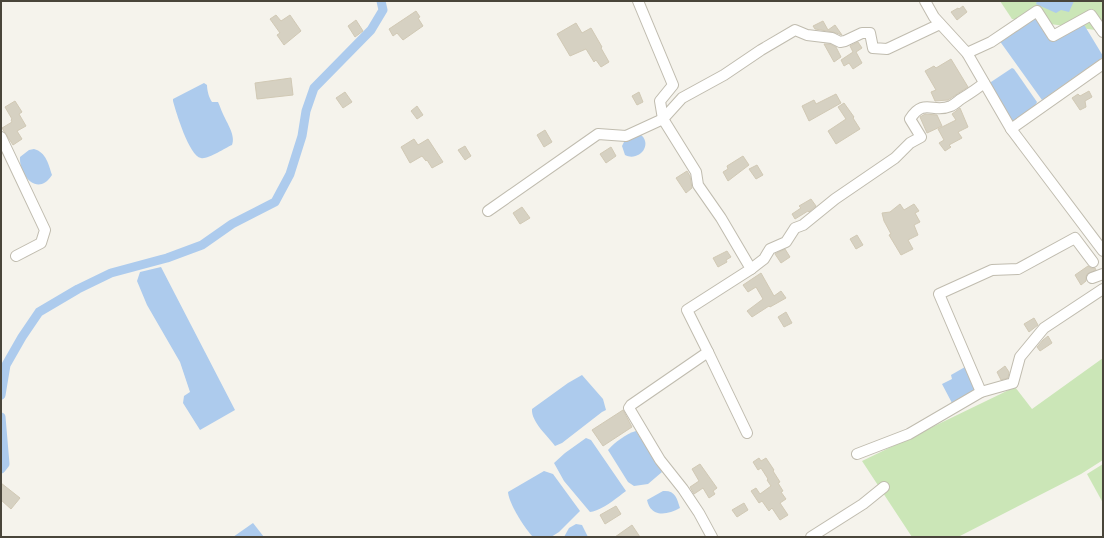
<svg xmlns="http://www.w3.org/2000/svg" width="1104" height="538" viewBox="0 0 1104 538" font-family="Quicksand,sans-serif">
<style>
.green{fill:#cbe6b7}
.water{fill:#adcbed}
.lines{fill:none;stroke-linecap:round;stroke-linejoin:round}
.canal{stroke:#adcbed;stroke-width:9}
.building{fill:#d6d1c2;stroke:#d1c9b5}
.minor-casing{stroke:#c0bcaf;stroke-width:12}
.minor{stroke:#fff;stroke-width:10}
</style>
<rect width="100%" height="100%" fill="#f5f3ec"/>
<g class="green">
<path d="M1000 1H1103V31L1012 19Z"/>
<path d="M1103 358V460L1081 474 958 537H912L862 461 1015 387 1032 409Z"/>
<path d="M1103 464V503L1087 474Z"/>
</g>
<g class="water">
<path d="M1037 1H1074L1069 12 1061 10 1056 13 1036 4Z"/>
<path d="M1036 16 1053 40 1083 23 1103 56V57L1042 100 999 40Z"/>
<path d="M1012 68 1014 69 1037 102 1035 106 1013 121 1011 120 990 84 991 82Z"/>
<path d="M204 83 207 85C207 90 209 98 212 102H218C220 106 221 110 223 114 227 123 236 136 232 145 225 148 207 160 201 158 189 156 176 112 173 101V99Z"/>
<path d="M640 134C654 145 638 162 625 155L622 146 625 140Z"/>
<path d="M34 149C46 152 49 165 52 175 38 197 19 176 20 157L29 150Z"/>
<path d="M161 267 235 410 200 430 183 403 184 396 190 392 180 362 147 305 137 281 140 272Z"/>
<path d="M965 367 975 390 952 403 942 384 952 379 951 375Z"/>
<path d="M582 375 603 399 606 410 602 412 562 443 555 446C548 436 531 422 532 409L568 383Z"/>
<path d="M636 431 662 472 648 484 634 486 628 482 608 450C615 442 626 434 636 431Z"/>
<path d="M586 438 591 440 626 491C615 499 603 510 590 512L564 481 554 463 565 453Z"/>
<path d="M544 471 553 474 580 511 559 532 551 537H533C525 529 509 504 508 492Z"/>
<path d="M663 491C675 490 677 498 680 508 667 515 651 518 647 500Z"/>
<path d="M253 523 264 537H233Z"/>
<path d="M576 524 582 525 588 537H564L569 528Z"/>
</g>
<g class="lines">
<g class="canal">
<path d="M1 395 6 365 22 337 39 312 78 289 111 273 167 258 202 245 232 224 275 202 290 174 302 136 306 111 314 88 371 30 383 10 381 1"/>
<path d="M1 417 5 464 1 469"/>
</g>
</g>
<g class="building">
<path d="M963 6 967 12 957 20 951 12 958 8 959 9Z"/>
<path d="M416 11 420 17 418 18 423 26 403 40 397 33 393 36 389 29Z"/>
<path d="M276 15 281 21 290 15 301 31 284 45 277 35 280 33 270 19Z"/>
<path d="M356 20 363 31 355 37 348 26Z"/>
<path d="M823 21 828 30 835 25 842 35 833 32 815 29 813 26Z"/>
<path d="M576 23 582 33 591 28 602 47 601 48 609 62 601 67 596 60 594 62 586 49 570 56 557 34Z"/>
<path d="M858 42 862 48 856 52 862 63 853 69 849 63 844 66 841 60 853 52 850 46Z"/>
<path d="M824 44H830L836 47 841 57 834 62Z"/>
<path d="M951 59 968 87 948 100 935 101 931 92 936 90 925 71 934 66 936 68Z"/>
<path d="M291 78 293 95 257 99 255 83Z"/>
<path d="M1089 91 1092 97 1085 101 1086 107 1080 110 1072 98 1078 94 1080 96Z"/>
<path d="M345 92 352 102 343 108 336 98Z"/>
<path d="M639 92 643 102 637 105 632 96Z"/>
<path d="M836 94 841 103 809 121 802 106 814 100 816 104Z"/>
<path d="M15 101 22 112 19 114 26 126 17 131 22 139 13 145 2 128 12 122 11 120 12 119 5 107Z"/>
<path d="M844 103 854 117 853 118 860 129 836 144 828 131 846 119 838 107Z"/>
<path d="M417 106 423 115 417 119 411 111Z"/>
<path d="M960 108 968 127 958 132 962 138 949 145 951 147 945 151 939 143 944 140 938 129 956 120 952 114Z"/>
<path d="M925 114 937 115 942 126 927 133 920 117Z"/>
<path d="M545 130 552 142 544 147 537 135Z"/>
<path d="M414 139 418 145 428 139 443 162 432 168 427 160 426 161 422 156 410 163 401 147Z"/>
<path d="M465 146 471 156 465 160 458 150Z"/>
<path d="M611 147 616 156 606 163 600 154Z"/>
<path d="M743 156 749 165 728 181 723 172 728 169 727 166Z"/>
<path d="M757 165 763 175 756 179 749 169Z"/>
<path d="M687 171 690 176 692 188 686 193 676 178Z"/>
<path d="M811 199 816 206 809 212 808 211 795 219 792 214 801 208 799 206Z"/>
<path d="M900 204 904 210 914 204 919 211 915 213 920 222 914 225 918 235 908 240 913 249 901 255 889 235 891 234 884 221 882 213 890 212Z"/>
<path d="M522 207 530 218 520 224 513 213Z"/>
<path d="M857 235 863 245 856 249 850 239Z"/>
<path d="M785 249 790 257 781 263 775 254Z"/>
<path d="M727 251 731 257 726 260 727 262 718 267 713 258Z"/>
<path d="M1088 266 1091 268H1095L1096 270 1087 274 1086 277V281L1081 285 1075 275Z"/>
<path d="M761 273 774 296 781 291 786 298 770 307 769 306 752 317 747 311 763 299 756 287 748 292 743 285Z"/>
<path d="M786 312 792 323 784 327 778 317Z"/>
<path d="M1034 318 1038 325 1029 332 1024 324Z"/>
<path d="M1048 336 1052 343 1040 351 1037 347 1043 340Z"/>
<path d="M1005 366 1009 372 1008 378 1001 380 997 372Z"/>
<path d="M623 410 632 427 603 446 592 430Z"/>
<path d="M759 458 761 461 766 458 774 470 773 471 780 482 778 483 783 491 781 492 786 499 780 503 788 515 780 520 772 508 769 511 762 501 759 503 751 491 756 488 760 494 771 486 767 480 768 479 761 468 758 470 753 462Z"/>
<path d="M700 464 717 488 713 491 715 494 709 498 703 488 694 494 690 487 699 481 692 469Z"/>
<path d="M1 483 20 498 11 509 1 500Z"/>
<path d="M744 503 748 510 737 517 732 510Z"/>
<path d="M616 506 621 514 605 524 600 515Z"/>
<path d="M632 525 640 537H615Z"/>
</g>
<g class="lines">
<defs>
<g id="minor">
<path d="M638 1 673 85 660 101 663 119 696 172 698 185 721 218 751 269 687 310 708 352 631 405 629 408 660 460 683 489 699 513 712 537"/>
<path d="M925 1 934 17 967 53 1011 129 1103 251"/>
<path d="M967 53 991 42 1037 11 1053 36 1091 15 1103 32"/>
<path d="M1011 129 1103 64"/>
<path d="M1 137 45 230 41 243 16 256"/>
<path d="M488 211 598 134 626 136 663 119 682 98 724 75 761 50 795 30 807 35 832 38 840 42 845 41 862 33H870L873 48 887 49 940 24"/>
<path d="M751 269 764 259 770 249 786 242 795 228 803 225 835 199 895 158 910 143 921 137 910 119C924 97 933 114 951 106 955 104 958 101 961 99 969 94 977 89 984 83"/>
<path d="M1092 278 1103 274"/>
<path d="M708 352 747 433"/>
<path d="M981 392 939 294 992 270 1018 269 1075 238 1093 262"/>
<path d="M857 454 909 434 981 392 1013 383 1020 357 1044 328 1103 289"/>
<path d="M811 537 863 504 884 487"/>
</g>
</defs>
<use href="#minor" class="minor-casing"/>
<use href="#minor" class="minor"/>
</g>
<rect width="1104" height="538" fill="none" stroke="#49453a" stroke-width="4"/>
</svg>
